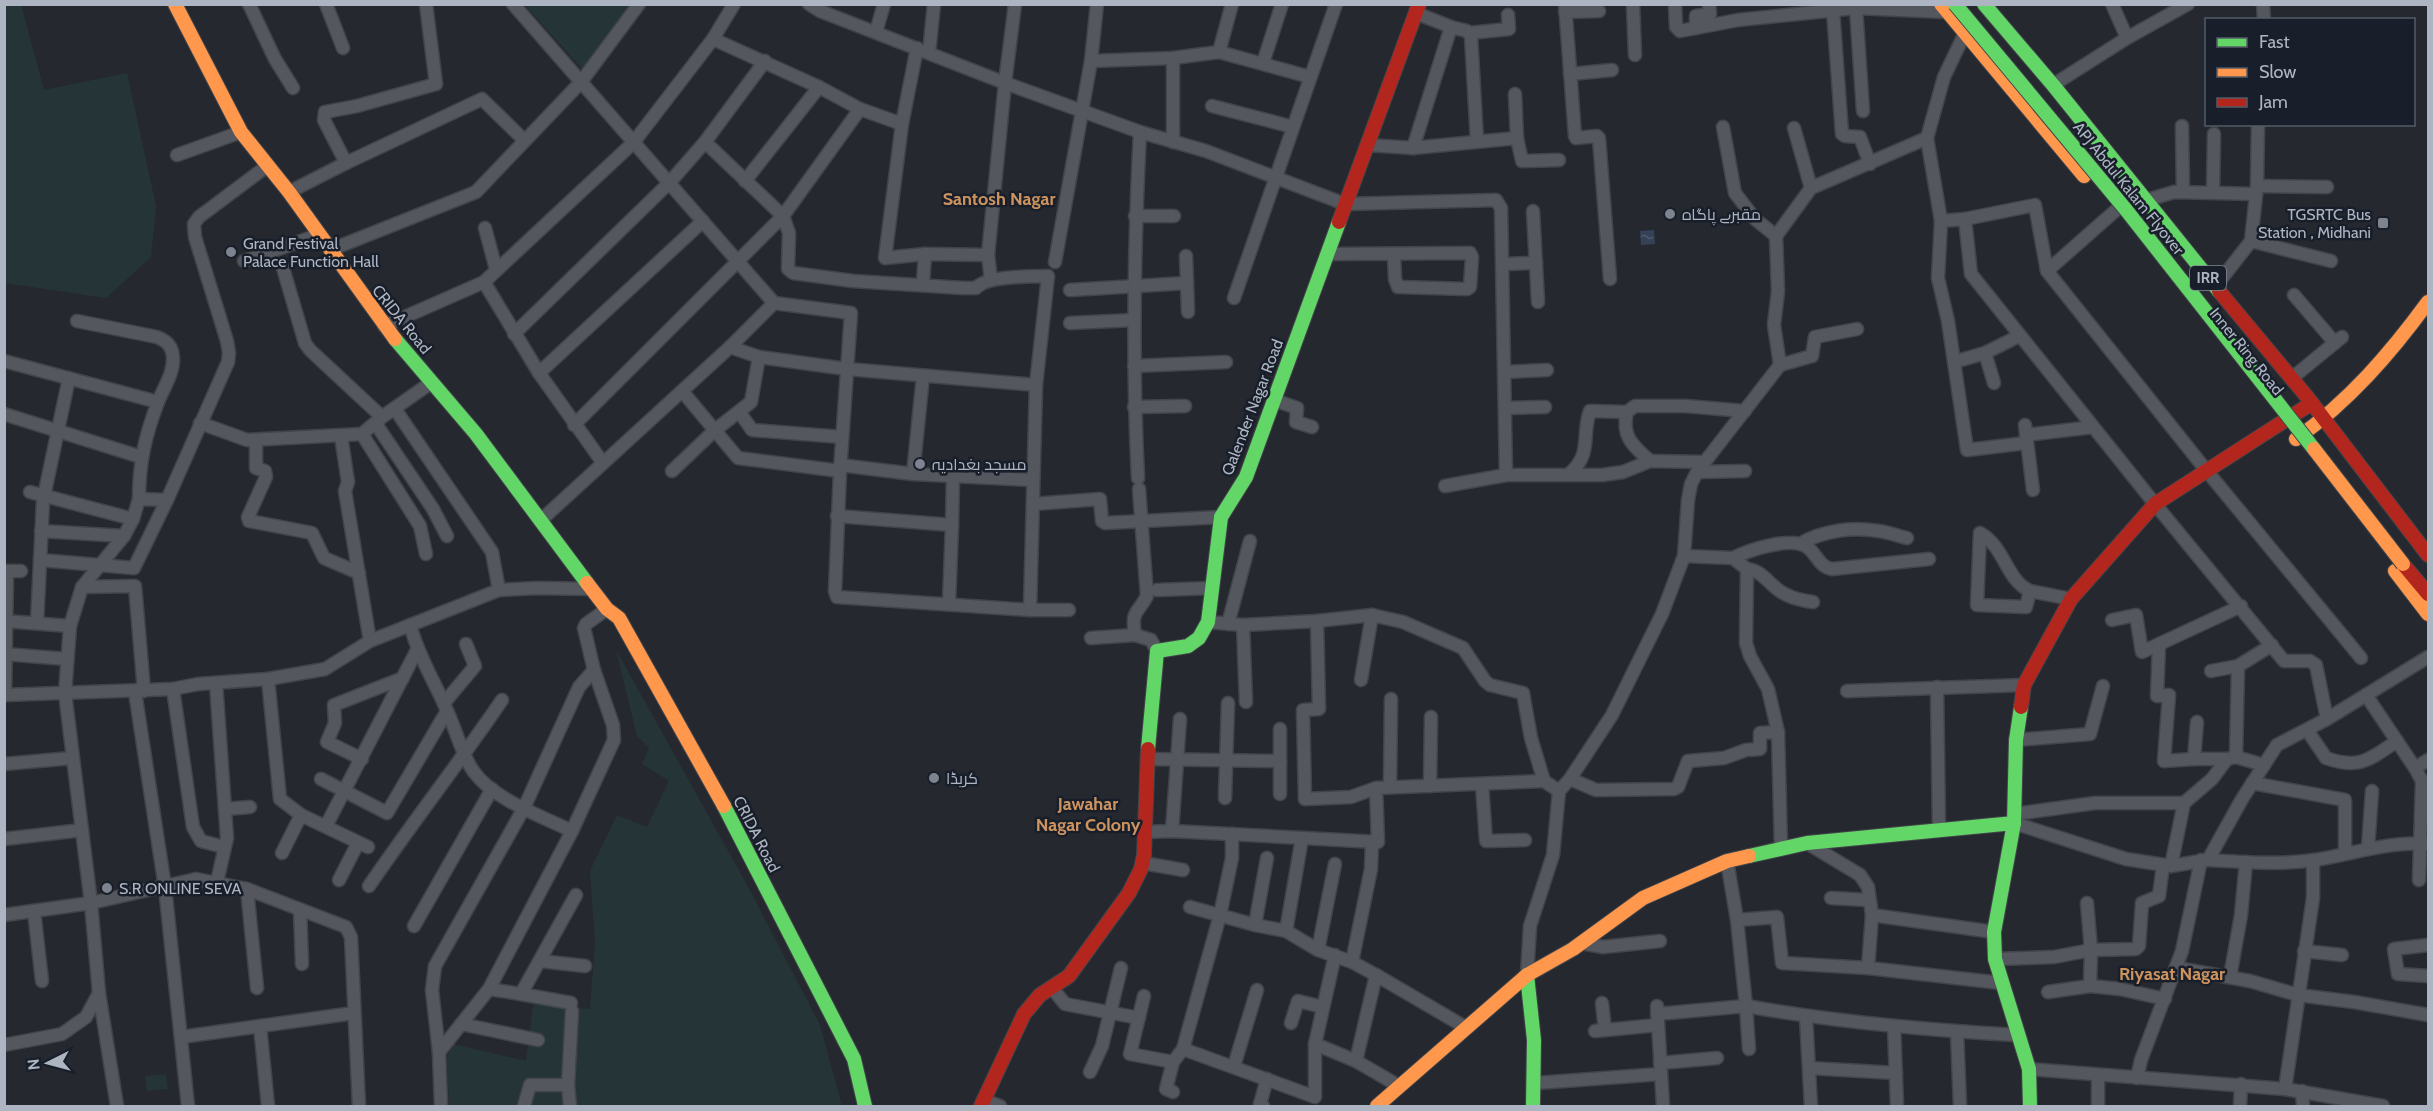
<svg xmlns="http://www.w3.org/2000/svg" width="2433" height="1111" viewBox="0 0 2433 1111" font-family="Cabin,Cairo,sans-serif">
<style>
.green{fill:#253537}
.water{fill:url(#water-ripples)}
.lines{fill:none;stroke-linecap:round;stroke-linejoin:round}
.street-casing{stroke:#414449;stroke-width:15}
.fast-casing{stroke:#414449;stroke-width:16}
.slow-casing{stroke:#414449;stroke-width:16}
.jam-casing{stroke:#414449;stroke-width:16}
.street{stroke:#54575e;stroke-width:12}
.fast{stroke:#63d668;stroke-width:14}
.slow{stroke:#ff974d;stroke-width:14}
.jam{stroke:#b3261e;stroke-width:14}
.fast-bridge-casing{stroke:#41454b;stroke-width:16;stroke-linecap:butt}
.slow-bridge-casing{stroke:#41454b;stroke-width:16;stroke-linecap:butt}
.fast-bridge{stroke:#63d668;stroke-width:14}
.slow-bridge{stroke:#ff974d;stroke-width:14}
.poi-dot{fill:#7d848f;stroke:#191f2a;stroke-width:2}
.labels{text-anchor:middle;stroke-width:5;stroke-linejoin:round;paint-order:stroke}
.shield{fill:#191f2a;stroke:#818894;stroke-width:1.5}
.shield-label{font-size:15px;font-weight:bold;fill:#adb5c2}
.street-label{font-size:16px;fill:#adb5c2;stroke:#191f2a}
.poi-label{font-size:16px;fill:#adb5c2;stroke:#191f2a;text-anchor:start}
.neighbourhood-label{font-size:18px;font-weight:bold;fill:#cc935f;stroke:#191f2a}
</style>
<defs>
<pattern id="water-ripples" width="26" height="14" patternUnits="userSpaceOnUse" patternTransform="scale(1.5)"><rect width="26" height="14" fill="#344157"/><path d="M2 4q2-2 4 0t4 0M15 11q2-2 4 0t4 0" fill="none" stroke="#4f5a6e"/></pattern>
</defs>
<rect width="100%" height="100%" fill="#25292f"/>
<g class="green">
<path d="M4 5H21L44 90 127 73 156 206 151 257 106 298 5 283Z"/>
<path d="M525 5H633L585 72Z"/>
<path d="M616 650 746 883 820 1025 842 1106H449L447 1057 453 1044 526 1061 533 1004 590 1009 595 942 590 871 617 815 647 827 669 781 642 764 649 748 637 736Z"/>
<path d="M166 1074 168 1089 147 1091 145 1076Z"/>
</g>
<path class="water" d="M1654 230 1655 244 1641 245 1640 231Z"/>
<g class="lines">
<defs>
<g id="street">
<path d="M249 4 275 59 293 88"/>
<path d="M326 4 343 48"/>
<path d="M513 4 774 303 851 313 840 471 835 591 837 597 1030 610H1069"/>
<path d="M809 4 820 11 1005 83 1140 132 1206 151 1345 204 1496 200 1501 208 1506 475H1602L1623 472 1650 461 1704 462"/>
<path d="M1565 4 1575 136 1576 138 1597 136 1599 138 1610 279"/>
<path d="M1633 4 1635 55"/>
<path d="M1675 4 1676 27 1680 31 1738 20 1856 8 1946 12"/>
<path d="M2112 4 2127 38"/>
<path d="M2263 4 2264 20"/>
<path d="M1856 8 1863 111"/>
<path d="M1833 10 1842 134 1845 136 1860 137 1870 164"/>
<path d="M1565 12 1599 11"/>
<path d="M1451 27 1467 31 1471 36 1477 141"/>
<path d="M1696 28V16L1710 14 1709 4"/>
<path d="M876 32 884 4"/>
<path d="M1469 33 1509 29 1508 15"/>
<path d="M713 39 819 87 860 109 902 124 917 48"/>
<path d="M1219 52 1310 77"/>
<path d="M929 53 934 4"/>
<path d="M1173 58V142"/>
<path d="M1091 61 1173 58 1219 52 1232 4"/>
<path d="M1263 63 1282 4"/>
<path d="M1570 74 1612 70"/>
<path d="M2053 85 2127 38 2188 4"/>
<path d="M1515 94 1517 138 1522 161 1559 160"/>
<path d="M1212 106 1293 127"/>
<path d="M902 124 885 258 925 254 988 255"/>
<path d="M2182 126 2183 191"/>
<path d="M1723 127 1735 193 1755 219 1776 236"/>
<path d="M1794 128 1811 188"/>
<path d="M1927 138 1941 221"/>
<path d="M705 142 783 216 789 233 788 269 793 273 853 281 963 288H976C987 275 1031 277 1048 276L1036 385 1030 610"/>
<path d="M1367 145 1413 148 1517 138"/>
<path d="M1413 148 1451 27 1416 13"/>
<path d="M177 155 241 132"/>
<path d="M346 163 324 120 325 112 357 106 436 84 426 4"/>
<path d="M745 181 819 87"/>
<path d="M2257 186 2327 187"/>
<path d="M289 192 346 163 482 99 524 140"/>
<path d="M2213 192 2214 134"/>
<path d="M2147 200 2174 192 2256 194"/>
<path d="M1533 211 1538 302"/>
<path d="M1135 216H1174"/>
<path d="M1965 219 1971 274 2155 504 2284 661H2310L2316 665 2327 719"/>
<path d="M485 228 496 269"/>
<path d="M2251 241 2331 261"/>
<path d="M330 250 476 192 581 82 639 4"/>
<path d="M1327 254 1470 253 1472 257 1470 287 1467 289 1398 287 1395 279 1394 254"/>
<path d="M1186 256 1187 283"/>
<path d="M244 261 318 235"/>
<path d="M1055 262 1091 61 1097 4"/>
<path d="M1503 264 1536 263"/>
<path d="M283 268 305 343 310 350 382 417"/>
<path d="M2047 271 2115 211"/>
<path d="M991 280 988 255 1005 83 1015 4"/>
<path d="M484 282 539 373 603 463"/>
<path d="M923 284 925 254"/>
<path d="M2215 287 2251 241 2257 186 2258 124"/>
<path d="M1070 290 1187 283 1188 312"/>
<path d="M2294 295 2335 343"/>
<path d="M1234 298 1336 4"/>
<path d="M77 321 157 337C167 341 172 346 173 357 174 373 164 387 158 402 145 436 139 463 139 499"/>
<path d="M1070 323 1134 320"/>
<path d="M384 326 484 282 633 143 713 39 734 4"/>
<path d="M514 334 670 182 705 142 765 61"/>
<path d="M730 347 759 357 847 369 1036 385"/>
<path d="M4 361 158 402"/>
<path d="M1954 362 1985 353"/>
<path d="M1780 365 1812 356 1815 337 1857 329"/>
<path d="M1134 366 1226 362"/>
<path d="M1505 372 1547 370"/>
<path d="M539 373 703 221"/>
<path d="M2292 378 2342 337"/>
<path d="M1994 383 1985 353 2019 336"/>
<path d="M682 391 738 458 840 471"/>
<path d="M1274 400 1297 408 1296 422 1312 427"/>
<path d="M1134 407 1185 406"/>
<path d="M1506 408 1545 407"/>
<path d="M395 409 492 552 499 590"/>
<path d="M740 413 752 430 842 437"/>
<path d="M4 414 141 457"/>
<path d="M200 423 247 440 362 434 382 417 432 382"/>
<path d="M376 424 433 509 447 536"/>
<path d="M574 425 783 216 860 109"/>
<path d="M2025 425 2033 490"/>
<path d="M362 434 420 526 426 554"/>
<path d="M2026 435 2093 427"/>
<path d="M341 436 348 482 345 491 370 641"/>
<path d="M256 440V468L265 471 266 477 248 517 249 521 312 533 324 558 359 573"/>
<path d="M2026 443 1967 450 1948 321 1938 278 1941 221 1965 219 2035 205 2047 271 2206 470 2361 658"/>
<path d="M1650 461C1633 446 1621 436 1627 412L1635 406H1685L1745 411"/>
<path d="M840 465 913 474 1033 480"/>
<path d="M672 471 714 431 751 402 759 357"/>
<path d="M1697 472 1745 471"/>
<path d="M913 474 923 376"/>
<path d="M1569 474C1593 454 1581 435 1590 411L1627 412"/>
<path d="M1138 478C1132 362 1134 247 1140 132"/>
<path d="M1445 486 1506 475"/>
<path d="M1139 489 1147 596C1137 615 1131 610 1135 635L1151 640 1157 651"/>
<path d="M30 492 133 519"/>
<path d="M1033 504 1100 499 1102 521 1105 523 1221 517"/>
<path d="M837 516 952 525 949 603"/>
<path d="M540 521 730 347 774 303"/>
<path d="M952 525 953 476"/>
<path d="M41 531 124 536"/>
<path d="M1800 544C1823 530 1853 527 1879 531 1888 532 1898 536 1907 538"/>
<path d="M1684 556 1733 558 1747 569 1746 643 1750 656 1768 689 1778 732 1781 849"/>
<path d="M1733 558C1749 550 1791 536 1807 547 1817 554 1819 567 1832 569L1929 559"/>
<path d="M40 560 134 568 167 500"/>
<path d="M1747 569C1761 571 1765 579 1776 588 1786 597 1799 600 1813 602"/>
<path d="M82 587 135 586 144 691"/>
<path d="M1157 590 1212 588"/>
<path d="M2030 591C2006 580 2005 547 1980 533L1977 605 2026 607 2030 591 2071 599"/>
<path d="M2112 620 2136 615 2142 652 2241 606"/>
<path d="M4 621 70 626"/>
<path d="M1317 621 1319 709 1303 710 1305 799 1351 797 1376 788"/>
<path d="M1208 622 1243 625 1317 621 1372 615 1403 622 1463 648 1485 681 1490 685 1523 693 1531 738 1544 781 1559 791"/>
<path d="M37 623 43 501 69 378"/>
<path d="M1228 624 1250 541"/>
<path d="M410 625C419 658 435 682 448 713 456 730 463 758 474 772 493 799 543 817 572 831"/>
<path d="M1243 625 1246 702"/>
<path d="M1091 638 1135 635"/>
<path d="M2159 644 2157 696 2169 695 2164 761 2194 759"/>
<path d="M4 654 67 659"/>
<path d="M2428 657 2327 719 2277 745 2242 799 2208 860C2243 862 2280 865 2315 860 2353 854 2389 841 2428 844"/>
<path d="M2211 671 2238 666 2272 645"/>
<path d="M268 679 280 799 301 815 368 847"/>
<path d="M1361 680 1372 615"/>
<path d="M216 683 227 838 217 882"/>
<path d="M1937 687 1939 829"/>
<path d="M173 689 193 827 201 841 224 847"/>
<path d="M1847 691 2024 685"/>
<path d="M135 692 165 887 188 1106"/>
<path d="M4 695 173 689 198 684 268 679 325 669 370 641 499 590 537 588 592 589"/>
<path d="M5 695 7 571H21"/>
<path d="M2366 695 2415 768 2428 760"/>
<path d="M444 703 475 666 466 644"/>
<path d="M2307 730 2326 758C2360 770 2370 759 2397 741"/>
<path d="M2016 740 2090 734 2103 686"/>
<path d="M2236 757 2264 765"/>
<path d="M362 759 327 742 335 723 334 705 403 678"/>
<path d="M1147 759 1280 761"/>
<path d="M2227 759 2236 757 2238 666"/>
<path d="M4 764 72 758"/>
<path d="M2415 768 2422 781 2419 880"/>
<path d="M321 779 387 813 447 711"/>
<path d="M1570 779 1596 790 1674 789 1678 787 1688 761 1724 758 1746 750 1760 749V733L1778 732"/>
<path d="M2252 783 2345 800V853"/>
<path d="M1482 785 1486 841 1525 840"/>
<path d="M1430 786 1431 717"/>
<path d="M1390 787 1391 699"/>
<path d="M1280 794V729"/>
<path d="M1225 798 1228 703"/>
<path d="M225 809 250 807"/>
<path d="M2015 814 2095 803H2184"/>
<path d="M2014 823 2126 859 2171 866 2207 860"/>
<path d="M326 826 417 650"/>
<path d="M1172 831 1180 719"/>
<path d="M1145 832 1172 831 1378 842 1376 788 1544 781"/>
<path d="M1232 834V858L1220 915 1183 1049 1315 1097V1044L1335 955"/>
<path d="M4 839 82 830"/>
<path d="M1807 843 1860 875 1868 887 1872 915 1994 932"/>
<path d="M2368 848 2372 791"/>
<path d="M282 853 301 815"/>
<path d="M1727 861 1737 920 1746 1006C1836 1022 1926 1030 2017 1035"/>
<path d="M1143 863 1183 870"/>
<path d="M2171 866 2184 803 2212 779 2227 759H2194L2197 722"/>
<path d="M339 880 358 843"/>
<path d="M369 886C412 823 459 763 502 700"/>
<path d="M247 889 257 988"/>
<path d="M1831 898 1869 900"/>
<path d="M2087 903 2091 950 2090 986"/>
<path d="M1190 907 1255 925 1286 931 1318 950 1352 962 1376 975 1356 1061"/>
<path d="M300 910 302 964"/>
<path d="M34 911 42 981"/>
<path d="M4 915 91 903 196 879 247 889 346 927 351 937 359 1106"/>
<path d="M1737 920 1777 917 1782 963 1868 968 2001 983"/>
<path d="M1255 925 1267 858"/>
<path d="M414 926 492 789"/>
<path d="M1286 931 1302 838"/>
<path d="M1581 943 1603 947 1660 941"/>
<path d="M2428 945 2394 949 2398 974 2428 976"/>
<path d="M1318 950 1335 864"/>
<path d="M2304 951 2342 955"/>
<path d="M1995 959 2054 957 2091 950 2136 949 2139 946 2142 903 2159 896 2163 865"/>
<path d="M540 961 585 966"/>
<path d="M1352 962 1371 869 1372 841"/>
<path d="M1868 968 1872 915"/>
<path d="M2177 968 2250 981 2298 995 2354 1002 2428 1015"/>
<path d="M1376 975 1465 1027"/>
<path d="M1527 975 1530 926 1553 855 1559 791 1570 779 1612 715 1662 614 1684 556 1688 500 1691 484 1697 472 1780 365 1774 325 1778 291 1776 236 1811 188 1927 138 1944 77 1964 35 1969 31"/>
<path d="M2230 977 2241 915 2246 862"/>
<path d="M1052 988 1065 1004 1139 1018"/>
<path d="M489 989 521 994 576 895"/>
<path d="M2048 992 2090 986 2120 989 2165 999"/>
<path d="M521 994 571 1003"/>
<path d="M1144 996 1130 1054 1173 1062 1183 1049"/>
<path d="M1602 1003 1605 1030"/>
<path d="M1657 1006 1663 1106"/>
<path d="M1657 1014 1746 1006 1749 1049"/>
<path d="M1806 1017 1811 1106"/>
<path d="M1291 1023 1298 1001 1323 1007"/>
<path d="M461 1024 538 1040"/>
<path d="M260 1026 268 1106"/>
<path d="M1894 1026 1897 1106"/>
<path d="M1595 1031 1658 1025"/>
<path d="M1957 1032 1960 1106"/>
<path d="M181 1037 354 1013"/>
<path d="M1315 1044 1356 1061 1399 1086"/>
<path d="M4 1045 62 1034 86 1017 99 993"/>
<path d="M439 1052 489 989 572 831 614 740 613 725 594 670"/>
<path d="M1173 1062 1166 1089 1173 1092"/>
<path d="M1660 1063 1717 1058"/>
<path d="M1234 1066 1257 990"/>
<path d="M1809 1068 1896 1073"/>
<path d="M2029 1069 2285 1089 2383 1106"/>
<path d="M1090 1072 1102 1046 1121 968"/>
<path d="M2098 1075V1106"/>
<path d="M2137 1078 2141 1060 2182 951 2201 860"/>
<path d="M1536 1083 1661 1074"/>
<path d="M2285 1089 2313 898V860"/>
<path d="M2302 1091 2303 1106"/>
<path d="M984 1100 1000 1106"/>
<path d="M117 1106 99 993 91 903 65 693 70 626 82 587 124 536 133 519 139 499 167 500 228 362 229 353 227 341 195 237 194 224 199 217 267 166"/>
<path d="M441 1106 439 1052 432 990 435 966 524 808 579 687 594 670 584 628 586 624 607 609"/>
<path d="M524 1106 530 1085H568"/>
<path d="M570 1106 568 1085 572 1011"/>
<path d="M1263 1106 1260 1104 1267 1079"/>
<path d="M2240 1106 2241 1084"/>
</g>
<g id="fast">
<path d="M1984 4 2053 85 2219 291"/>
<path d="M395 339 476 434 587 583"/>
<path d="M1148 749 1157 651 1188 646 1199 638 1208 622 1221 517 1246 477 1339 222"/>
<path d="M724 806 854 1059 865 1106"/>
<path d="M2014 823 1994 932 1995 959 2029 1069 2030 1106"/>
<path d="M1749 856 1807 843 2014 823 2016 740 2021 707"/>
<path d="M1527 975 1534 1040 1533 1106"/>
</g>
<g id="slow">
<path d="M175 4 241 132 289 192 395 339"/>
<path d="M1941 4 2084 176"/>
<path d="M2296 439C2349 401 2390 354 2428 302"/>
<path d="M2395 571 2428 614"/>
<path d="M587 583 607 609 619 618 724 806"/>
<path d="M1377 1106 1527 975 1573 949 1643 898 1727 861 1749 856"/>
</g>
<g id="jam">
<path d="M1339 222 1419 4"/>
<path d="M2219 291 2308 398 2428 555"/>
<path d="M2403 564 2428 594"/>
<path d="M2021 707 2024 685 2071 599 2155 504 2312 403"/>
<path d="M981 1106 1024 1014 1040 995 1069 976 1129 893 1141 869 1144 855 1148 749"/>
</g>
</defs>
<use href="#street" class="street-casing"/>
<use href="#fast" class="fast-casing"/>
<use href="#slow" class="slow-casing"/>
<use href="#jam" class="jam-casing"/>
<use href="#street" class="street"/>
<use href="#fast" class="fast"/>
<use href="#slow" class="slow"/>
<use href="#jam" class="jam"/>
<defs>
<path id="fast-bridge" d="M1955 4 2127 211 2314 449"/>
<path id="slow-bridge" d="M2314 449 2403 564"/>
</defs>
<use href="#fast-bridge" class="fast-bridge-casing"/>
<use href="#slow-bridge" class="slow-bridge-casing"/>
<use href="#fast-bridge" class="fast-bridge"/>
<use href="#slow-bridge" class="slow-bridge"/>
</g>
<g class="poi-dot">
<circle cx="1670" cy="214" r="6"/>
<rect x="2377" y="217" width="12" height="12" rx="3"/>
<circle cx="231" cy="252" r="6"/>
<circle cx="920" cy="464" r="6"/>
<circle cx="934" cy="778" r="6"/>
<circle cx="107" cy="888" r="6"/>
</g>
<g class="labels">
<rect class="shield" x="2190" y="266" width="36" height="24" rx="4.5"/>
<g class="shield-label">
<text x="2208" y="283">IRR</text>
</g>
<g class="street-label">
<text transform="translate(2129 188) rotate(51)" y="6">APJ Abdul Kalam Flyover</text>
<text transform="translate(402 319) rotate(51)" y="6">CRIDA Road</text>
<text transform="translate(2247 351) rotate(51)" y="6">Inner Ring Road</text>
<text transform="translate(1252 407) rotate(-69)" y="6">Qalender Nagar Road</text>
<text transform="translate(757 834) rotate(63)" y="6">CRIDA Road</text>
</g>
<g class="poi-label">
<text x="1682" y="220">مقبرے پاگاہ</text>
<text x="2371" y="220" text-anchor="end">TGSRTC Bus<tspan x="2371" dy="18">Station , Midhani</tspan></text>
<text x="243" y="249">Grand Festival<tspan x="243" dy="18">Palace Function Hall</tspan></text>
<text x="932" y="470">مسجد بغدادیہ</text>
<text x="946" y="784">کریڈا</text>
<text x="119" y="894">S.R ONLINE SEVA</text>
</g>
<g class="neighbourhood-label">
<text x="999" y="205">Santosh Nagar</text>
<text x="1088" y="810">Jawahar<tspan x="1088" dy="21">Nagar Colony</tspan></text>
<text x="2172" y="980">Riyasat Nagar</text>
</g>
</g>
<rect width="2433" height="1111" fill="none" stroke="#adb5c2" stroke-width="12"/>
<rect x="2205" y="18" width="210" height="108" fill="#191f2a" stroke="#545b67" stroke-width="1.5"/>
<rect x="2217" y="38" width="30" height="9" fill="#63d668" stroke="#545b67" stroke-width="1.5"/>
<text x="2259" y="48" font-size="18" fill="#adb5c2">Fast</text>
<rect x="2217" y="68" width="30" height="9" fill="#ff974d" stroke="#545b67" stroke-width="1.5"/>
<text x="2259" y="78" font-size="18" fill="#adb5c2">Slow</text>
<rect x="2217" y="98" width="30" height="9" fill="#b3261e" stroke="#545b67" stroke-width="1.5"/>
<text x="2259" y="108" font-size="18" fill="#adb5c2">Jam</text>
<g transform="translate(48 1063) rotate(264)" stroke="#191f2a" stroke-width="4.5" paint-order="stroke">
<path d="M0-4.5L10 22L0 15L-10 22Z" fill="#adb5c2"/>
<text y="-9" font-size="16" font-weight="bold" text-anchor="middle" fill="#adb5c2">N</text>
</g>
</svg>
